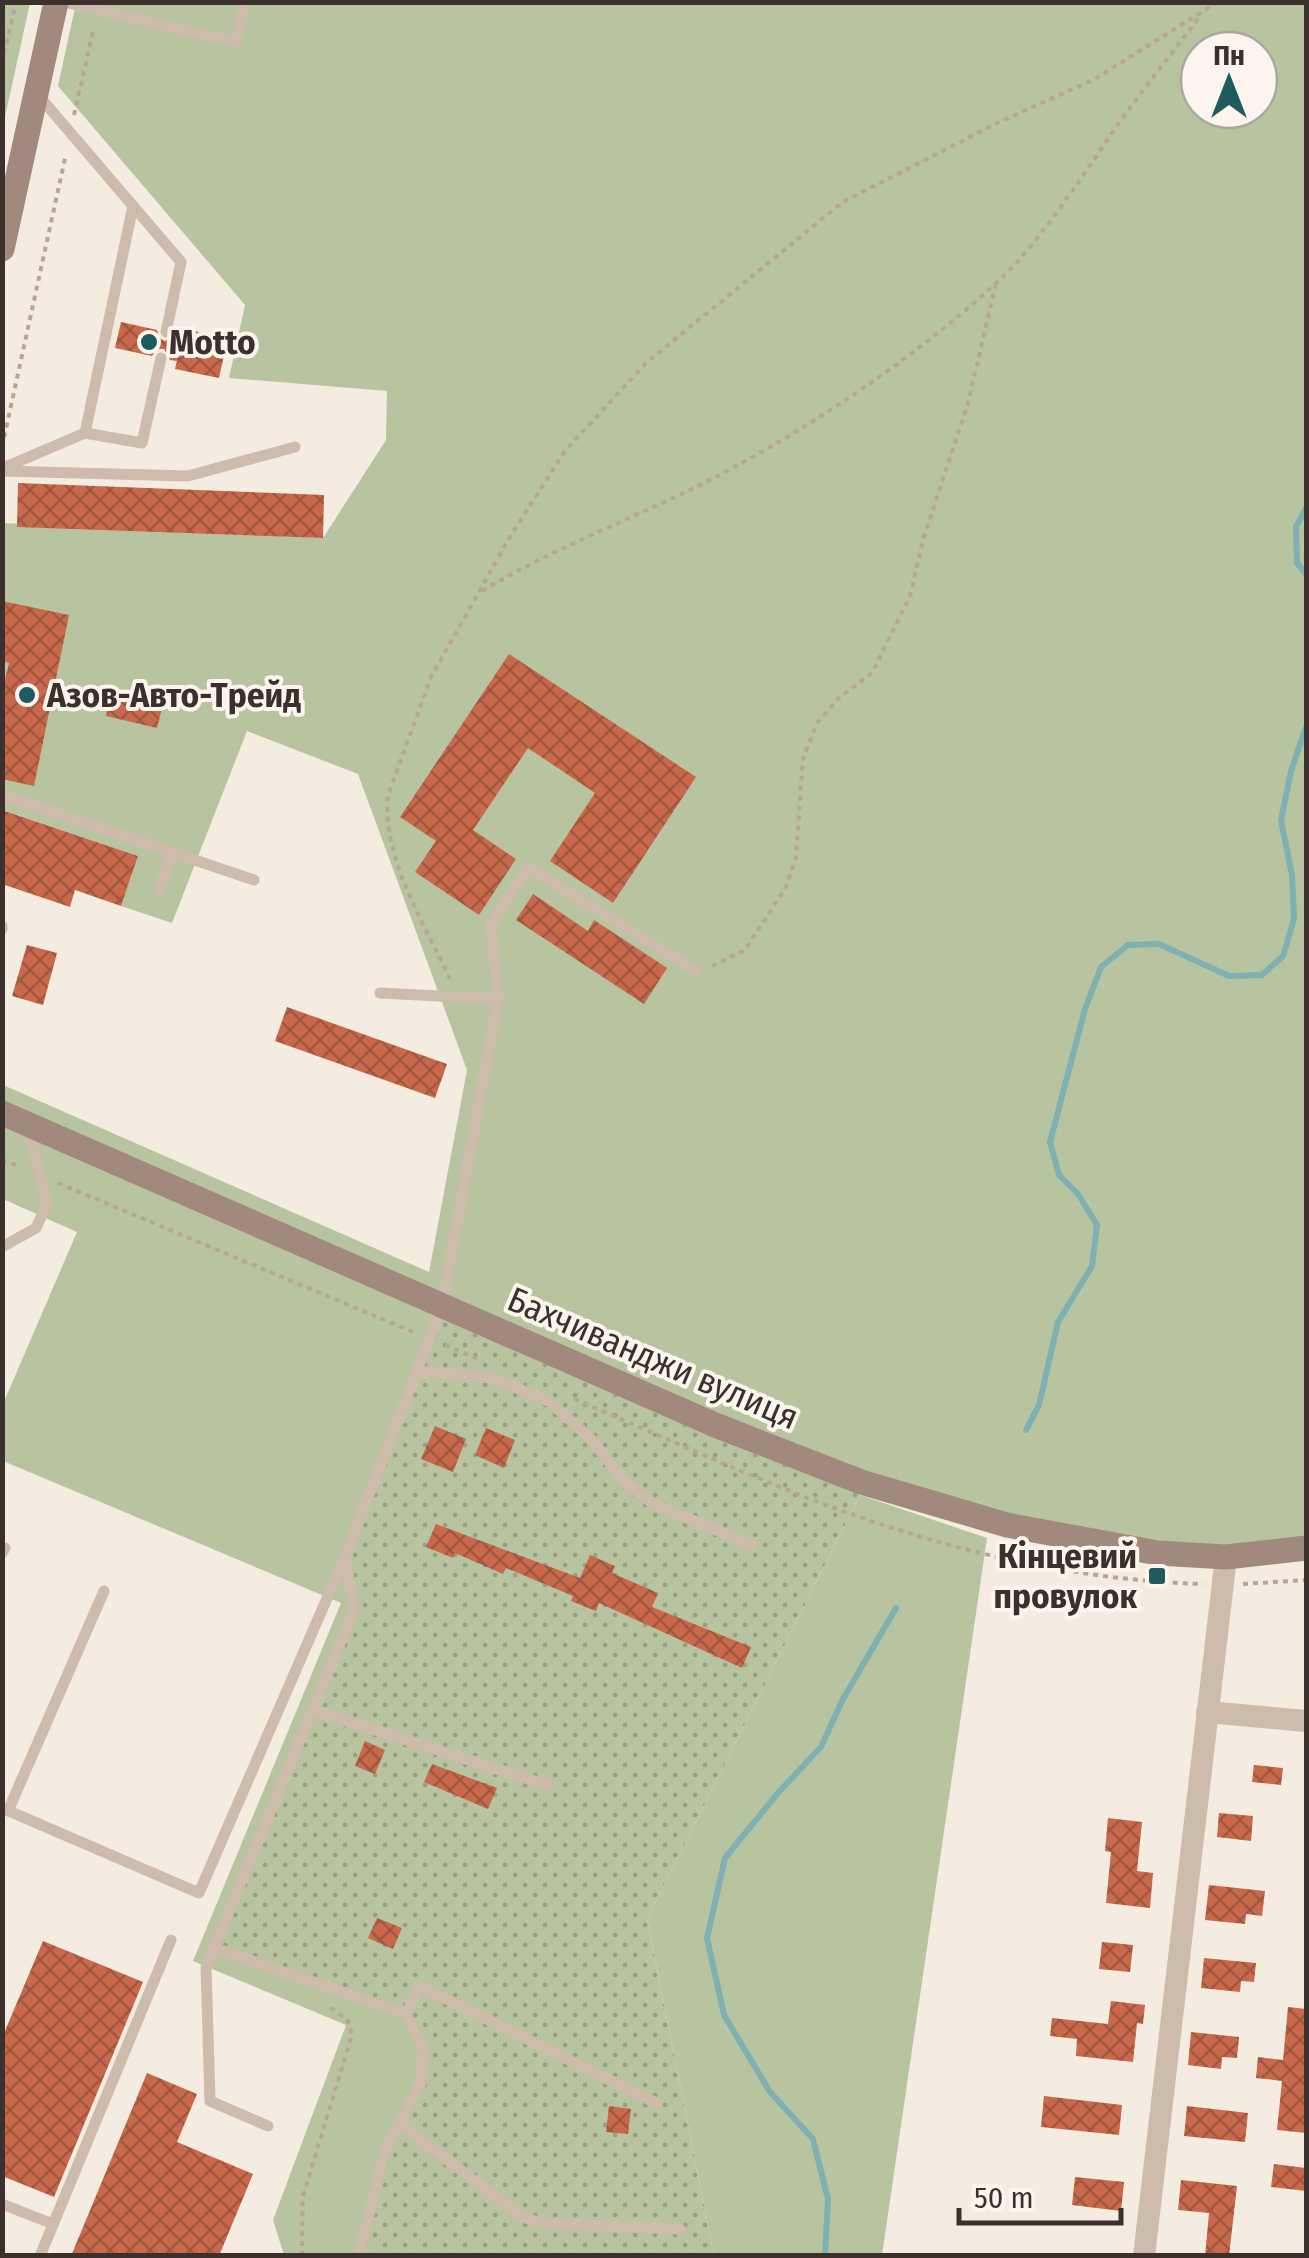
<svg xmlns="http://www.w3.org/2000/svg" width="1309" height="2258" viewBox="0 0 1309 2258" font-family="'Fira Sans Condensed',sans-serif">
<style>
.green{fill:#b8c4a0;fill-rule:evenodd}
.garden{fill:url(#garden-dots)}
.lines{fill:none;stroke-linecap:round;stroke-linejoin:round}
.stream{stroke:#7fb0b2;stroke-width:6}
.building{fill:url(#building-cross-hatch)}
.path{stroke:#b9a596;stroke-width:4;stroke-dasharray:5 5;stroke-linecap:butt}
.lane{stroke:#cdbbac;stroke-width:11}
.street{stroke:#cdbbac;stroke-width:22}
.secondary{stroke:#a18a7d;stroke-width:25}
.poi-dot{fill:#1f5a5e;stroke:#fbf5ee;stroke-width:4}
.labels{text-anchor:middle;stroke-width:8;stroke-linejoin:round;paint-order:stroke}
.poi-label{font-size:35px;font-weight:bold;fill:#3b302b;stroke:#fbf5ee;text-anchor:start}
.street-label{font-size:35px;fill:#3b302b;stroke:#fbf5ee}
</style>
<defs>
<pattern id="garden-dots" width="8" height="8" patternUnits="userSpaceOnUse" patternTransform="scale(2.5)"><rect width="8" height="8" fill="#b8c4a0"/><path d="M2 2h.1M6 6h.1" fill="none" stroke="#97a083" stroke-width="1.8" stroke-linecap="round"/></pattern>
<pattern id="building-cross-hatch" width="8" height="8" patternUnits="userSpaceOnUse" patternTransform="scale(2.5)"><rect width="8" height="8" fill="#c8694b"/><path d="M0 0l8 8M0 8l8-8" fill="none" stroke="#a4573f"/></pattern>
</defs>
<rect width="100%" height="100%" fill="#f4ebe1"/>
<g class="green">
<path d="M5 3H30L3 126 2 14Z"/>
<path d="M76 3H1306V1536L1227 1545 1160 1541 1010 1513 864 1471 716 1413 3 1100V1085L429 1272 467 1070 358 774 247 731 172 923 121 906 138 856 3 810V523L323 538 386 440 387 391 229 378 245 305 58 86ZM1199 50H1259V110H1199Z"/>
<path d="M3 1127 437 1317 406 2014 423 2047 421 2083 359 2255H284L273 2220 346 2025 193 1961 341 1603 3 1461V1404L77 1232 3 1199Z"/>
<path d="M860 1495 987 1538 882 2255H714L647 1919Z"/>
</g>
<path class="garden" d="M437 1317 709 1436 860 1495 647 1919 714 2255H359L385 2150 421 2083 423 2046 406 2014 214 1948 354 1610 345 1557Z"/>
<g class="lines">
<g class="stream">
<path d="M1306 508 1296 527 1297 563 1306 574"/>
<path d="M1026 1430 1039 1405 1058 1322 1092 1266 1097 1225 1078 1194 1059 1175 1050 1142 1085 1009 1101 967 1128 945 1159 944 1229 976 1262 975 1283 956 1294 919 1292 875 1281 820 1291 771 1306 727"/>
<path d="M825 2256 828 2199 813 2139 770 2092 724 2015 707 1938 725 1858 777 1794 821 1747 843 1699 896 1608"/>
</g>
</g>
<g class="building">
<path d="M121 322 157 330 159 338 165 341 175 334 182 335 184 329 228 338 219 378 175 369 177 361 170 360 164 349H157L152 356 115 348Z"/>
<path d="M18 483 324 495 323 538 17 527Z"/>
<path d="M2 601 69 615 34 786 2 779V693L9 663 2 661Z"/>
<path d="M509 654 696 777 613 903 550 861 595 793 528 748 473 830 516 859 479 915 415 872 436 841 400 817Z"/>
<path d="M112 692 163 704 157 728 106 716Z"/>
<path d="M2 810 138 856 121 906 75 890 70 907 2 884Z"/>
<path d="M533 894 588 931 594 920 667 968 644 1004 516 920Z"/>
<path d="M27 945 57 953 43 1005 12 996Z"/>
<path d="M287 1007 447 1064 435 1098 275 1041Z"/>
<path d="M435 1426 466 1439 453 1472 421 1459Z"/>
<path d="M486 1428 515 1440 504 1468 475 1455Z"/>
<path d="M436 1524 580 1578 590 1555 615 1566 612 1573 658 1593 652 1607 751 1647 742 1668 599 1603 596 1611 571 1601 573 1596 506 1568 503 1574 455 1553 453 1558 426 1547Z"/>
<path d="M365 1741 385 1750 375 1774 355 1766Z"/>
<path d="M432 1764 497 1788 488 1809 424 1782Z"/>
<path d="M1254 1765 1283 1768 1281 1785 1252 1782Z"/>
<path d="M1219 1813 1253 1816 1251 1841 1217 1837Z"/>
<path d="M1108 1818 1142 1822 1137 1871 1153 1873 1150 1908 1106 1903 1111 1852 1105 1851Z"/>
<path d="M1209 1885 1265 1891 1262 1916 1246 1914 1245 1924 1205 1920Z"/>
<path d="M377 1918 402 1928 393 1949 368 1938Z"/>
<path d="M43 1941 143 1982 54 2197 2 2176V2038Z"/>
<path d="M1102 1942 1133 1945 1130 1972 1099 1969Z"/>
<path d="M1204 1958 1256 1963 1254 1982 1241 1981 1240 1992 1201 1988Z"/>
<path d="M1111 2001 1145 2005 1143 2024 1137 2023 1133 2062 1076 2056 1077 2039 1050 2036 1052 2018 1108 2024Z"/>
<path d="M1288 2007 1306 2009V2133L1277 2130 1282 2081 1256 2078 1258 2057 1283 2060Z"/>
<path d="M1191 2032 1239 2037 1237 2058 1222 2057 1221 2069 1188 2065Z"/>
<path d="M147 2073 197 2094 177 2142 253 2174 219 2256H71Z"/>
<path d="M1044 2096 1122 2105 1119 2135 1041 2127Z"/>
<path d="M609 2106 631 2109 628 2134 606 2132Z"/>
<path d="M1187 2106 1248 2113 1245 2142 1184 2136Z"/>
<path d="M1274 2164 1306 2168V2191L1271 2187Z"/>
<path d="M1075 2177 1124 2182 1121 2211 1072 2205Z"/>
<path d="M1181 2180 1237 2186 1229 2256H1205L1209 2213 1178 2210Z"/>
</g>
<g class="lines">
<g class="path">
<path d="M2 63 16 2"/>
<path d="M74 115 94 27"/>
<path d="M2 447 66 154"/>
<path d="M482 591C552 549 627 521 700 485 804 432 907 364 994 285 1037 246 1077 184 1110 136 1139 94 1171 55 1201 15"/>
<path d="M712 966 745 950 786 887 796 857 803 759 817 723 840 697 872 673 910 596 923 540 968 403 996 283"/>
<path d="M450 979C425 925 381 856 388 795L431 677 511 535 565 451 646 363 843 202 995 124 1093 80 1218 2"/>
<path d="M2 1160 21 1167"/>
<path d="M58 1183 413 1332"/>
<path d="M445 1345 478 1359"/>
<path d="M574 1399C683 1445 792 1497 905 1532 1001 1562 1103 1581 1203 1584"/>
<path d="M1243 1584 1306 1580"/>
<path d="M302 2256 303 2196 352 2035 347 2019 328 2006"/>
</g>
<g class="lane">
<path d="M64 2 236 42 246 2"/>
<path d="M39 96 181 262 166 332"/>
<path d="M85 433 133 206"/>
<path d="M3 468 85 433 142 443 161 358"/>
<path d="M2 471 188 476 295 447"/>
<path d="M2 795 254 880"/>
<path d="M159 890 172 853"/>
<path d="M2 926V929"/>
<path d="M380 993 498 999"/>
<path d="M2 1247 36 1228 47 1204 28 1126"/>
<path d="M417 1371 493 1378 550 1402 591 1439 623 1480 653 1504 752 1545"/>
<path d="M2 1553 5 1548"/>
<path d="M313 1710 547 1785"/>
<path d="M2 1808 199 1893 345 1557 442 1306 498 999 491 924 528 867 696 971"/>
<path d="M8 1811 104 1591"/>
<path d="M214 1948 406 2014"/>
<path d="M406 2014 420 1986 656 2103"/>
<path d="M400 2124 521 2216 540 2223 680 2229"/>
<path d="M268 2126 210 2101 206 1967 354 1610 345 1557"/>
<path d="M2 2204 53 2224"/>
<path d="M40 2256 171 1940"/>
<path d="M359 2256 385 2150 421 2083 423 2047 406 2014"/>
</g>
<g class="street">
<path d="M1207 1712 1306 1721"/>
<path d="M1144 2256 1226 1557"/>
</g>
<g class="secondary">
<path d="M2 249 56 2"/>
<path d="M2 1113 715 1425 861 1482 1007 1525 1158 1553 1226 1557 1306 1548"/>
</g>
</g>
<g class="poi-dot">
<circle cx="149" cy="342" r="10"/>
<circle cx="27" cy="695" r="10"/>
<rect x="1147" y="1566" width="20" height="20" rx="5"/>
</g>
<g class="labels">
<g class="poi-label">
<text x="169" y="354">Motto</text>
<text x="47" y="707">Азов-Авто-Трейд</text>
<text x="1137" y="1568" text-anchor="end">Кінцевий<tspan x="1137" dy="40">провулок</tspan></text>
</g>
<g class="street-label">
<text transform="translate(653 1358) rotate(23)" y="12">Бахчиванджи вулиця</text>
</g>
</g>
<rect width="1309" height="2258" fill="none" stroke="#3b302b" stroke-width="10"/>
<g transform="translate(1229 80)"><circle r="48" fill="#fbf5ee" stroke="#aea6a0" stroke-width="2.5"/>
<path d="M0-8L18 38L0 25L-18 38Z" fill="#1f5a5e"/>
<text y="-15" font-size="28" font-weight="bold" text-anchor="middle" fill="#3b302b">Пн</text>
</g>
<path d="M959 2208v15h162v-15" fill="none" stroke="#3b302b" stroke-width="5"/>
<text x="974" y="2208" font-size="30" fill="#3b302b" stroke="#fbf5ee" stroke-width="8" paint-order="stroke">50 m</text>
</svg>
